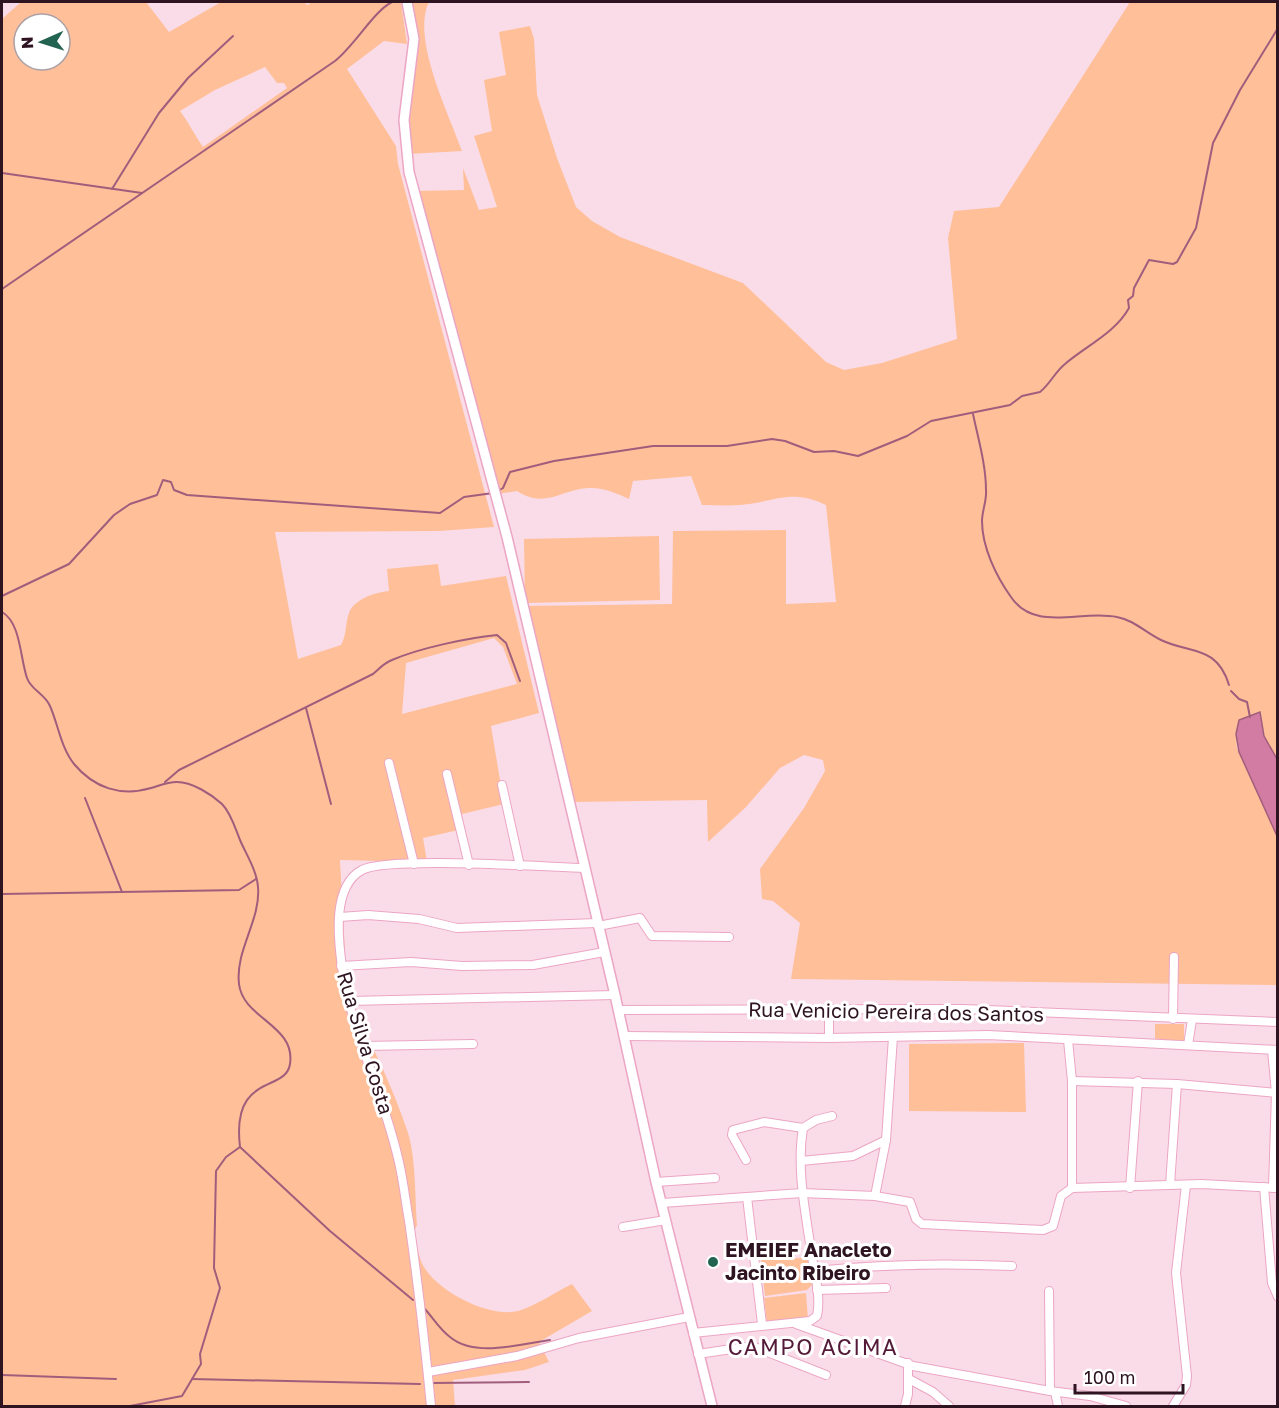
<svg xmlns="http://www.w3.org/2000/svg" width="1279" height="1408" viewBox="0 0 1279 1408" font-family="'Golos Text',sans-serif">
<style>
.green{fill:#ffbf99;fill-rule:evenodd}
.water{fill:#d27ca3;stroke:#a15d7c;stroke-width:1.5}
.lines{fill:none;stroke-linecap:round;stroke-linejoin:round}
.stream{stroke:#a15d7c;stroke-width:2}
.minor-casing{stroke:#eca5c4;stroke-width:10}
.major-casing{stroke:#eca5c4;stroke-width:12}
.minor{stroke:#fff;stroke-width:8}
.major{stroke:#fff;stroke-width:9}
.poi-dot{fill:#226351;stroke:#fff;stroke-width:2}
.labels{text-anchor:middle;stroke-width:6;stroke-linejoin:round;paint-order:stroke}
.street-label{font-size:20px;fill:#2e1420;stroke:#fff}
.poi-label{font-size:20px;font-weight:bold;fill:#2e1420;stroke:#fff;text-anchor:start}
.quarter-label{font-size:22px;letter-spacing:1.5px;fill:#541a38;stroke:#fff}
</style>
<rect width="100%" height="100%" fill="#fadce8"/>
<g class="green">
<path d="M21 2H146L169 32 221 2H303L308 5 311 2H401L407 44 384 41 347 69 396 146 398 164 494 527 439 531 275 532 298 659 341 645C347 634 345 624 349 613 354 599 376 592 389 591L387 569 438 564 441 586 506 576 539 713 491 726 504 804 462 814 463 829 423 838 427 862 340 860 348 1010C367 1025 400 1107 408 1133 416 1159 415 1198 417 1225L414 1231C417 1242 418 1258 424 1267 439 1292 489 1318 518 1311 536 1306 555 1292 572 1284L592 1311 539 1342 549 1362 525 1370 453 1380 455 1406H2V19ZM24 24H60V60H24ZM265 67 277 83H284L287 88 203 147C194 134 189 123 180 111L215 90ZM494 638 503 647 517 684 402 714 406 663Z"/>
<path d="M412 2H429C411 38 449 114 462 151L408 154 406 142 418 41Z"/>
<path d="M1130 2H1277V759L1264 736 1239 720 1236 735 1237 748 1277 836V985L791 979 800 923 773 901 762 899 760 869 804 808 825 771 823 760 804 755 780 768 746 807 708 842 707 800 572 802 525 606 672 604 673 531 786 530V604L836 602 826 505C791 488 775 502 740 505 728 506 715 505 702 505L691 476 633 481 629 499C617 493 602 487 588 488 560 490 545 509 517 491L498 494 417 191 464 190 463 168 479 210 497 207 474 136 492 131 484 80 506 75 499 32 530 26 534 39 537 95 557 158 576 207 592 221 620 237 743 283 826 362 844 370 882 363 957 339 948 238 954 211 999 207Z"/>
<path d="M659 536 660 600 525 603 524 539Z"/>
<path d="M1155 1024H1184V1043L1155 1042Z"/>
<path d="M1024 1043 1026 1112 909 1111V1044Z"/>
<path d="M808 1258 812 1285 807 1290 765 1296 761 1259Z"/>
<path d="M806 1293 808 1319 767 1323 764 1298Z"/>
</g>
<path class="water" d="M1260 712 1264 736 1277 759V836L1239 752 1236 734 1239 720Z"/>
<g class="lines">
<g class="stream">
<path d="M2 173 142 193"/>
<path d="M112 189 159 113 188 78 233 36"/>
<path d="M2 289 335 61C355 45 374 11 392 2"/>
<path d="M973 414C978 438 986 465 986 490 987 500 982 511 982 521 982 547 996 576 1011 597 1035 633 1082 609 1117 617 1134 620 1146 633 1161 640 1190 654 1217 645 1229 685"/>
<path d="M498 491 503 488 510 472 554 461 653 446H727L772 439 785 441 814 452 834 451 858 456 907 436 931 421 1010 405 1022 396 1040 392C1050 384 1055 372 1065 364 1086 346 1115 333 1129 308L1128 300 1133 296 1134 288 1149 260 1173 264 1177 262 1196 228 1213 143 1240 90 1278 28"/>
<path d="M2 596 69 564 114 515 130 504 157 495 163 480 171 482 174 490 187 495 440 513 464 497 493 493"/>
<path d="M2 612C21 623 20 658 27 678 31 690 45 694 50 706 58 724 61 748 74 764 94 788 121 797 151 788 161 785 167 782 177 782 192 782 211 794 222 804 231 813 235 828 240 840 246 854 257 871 258 887 261 920 235 950 239 984 243 1019 296 1025 290 1064 286 1093 231 1072 240 1147"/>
<path d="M1231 691 1239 699 1247 702 1250 717"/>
<path d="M306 708 331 804"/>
<path d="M165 782 179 770 373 674C380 668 384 663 392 660 420 648 467 638 497 635L506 643 520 681"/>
<path d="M85 798 122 892"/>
<path d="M2 894 239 890 256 879"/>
<path d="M240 1147 330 1231 413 1300"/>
<path d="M425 1309C433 1318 440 1330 450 1337 475 1358 520 1344 550 1340"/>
<path d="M2 1375 116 1379"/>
<path d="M192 1379 420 1384"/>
<path d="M432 1383 529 1382"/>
<path d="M130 1406 182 1396 201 1364 200 1354 220 1288 214 1268 216 1171 226 1157 240 1147"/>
</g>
<defs>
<g id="minor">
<path d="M389 763 414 864"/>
<path d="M447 774 469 865"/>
<path d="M502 785 520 866"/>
<path d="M340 917 368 915 419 919 457 928 597 923"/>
<path d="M598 926 640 918 652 936 729 937"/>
<path d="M341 966 411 962 462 966 533 965 604 952"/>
<path d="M349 1001 615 995"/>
<path d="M619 1010 963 1009 1278 1022"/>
<path d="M829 1010V1038"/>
<path d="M1173 1019 1174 957"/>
<path d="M624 1036 829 1038 988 1035 1278 1050"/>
<path d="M1068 1040 1072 1081V1188"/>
<path d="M1188 1045 1192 1020"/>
<path d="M364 1046 473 1044"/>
<path d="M1272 1050 1276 1093 1273 1188"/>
<path d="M1072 1081 1177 1084 1278 1093"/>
<path d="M746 1160 732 1135 733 1130 764 1122 803 1128"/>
<path d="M801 1161 853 1156 886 1140"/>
<path d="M656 1182 715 1178"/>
<path d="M1170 1185 1177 1084"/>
<path d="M1264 1187 1272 1283 1278 1297"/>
<path d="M1130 1188 1138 1081"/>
<path d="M875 1196 886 1140 893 1037"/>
<path d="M747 1197 762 1324"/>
<path d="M662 1203 802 1193 875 1196 910 1202 916 1219 922 1224 1043 1230 1053 1226 1061 1196 1072 1188 1201 1184 1278 1188"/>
<path d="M623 1227 666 1220"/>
<path d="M815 1271C881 1264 946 1263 1012 1266"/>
<path d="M817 1290 886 1288"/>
<path d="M1049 1291 1050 1391"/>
<path d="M796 1324 913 1366 1050 1391 1090 1396 1126 1406"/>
<path d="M693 1333 810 1321 817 1316C821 1298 815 1275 812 1257 806 1214 796 1170 803 1128L816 1120 832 1116"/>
<path d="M698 1354 752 1346 826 1375"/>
<path d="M428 1372 517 1356 579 1338 689 1317"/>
<path d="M909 1379 933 1392 949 1406"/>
<path d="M1055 1392 1058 1406"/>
<path d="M431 1406C425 1345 418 1283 409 1221 405 1199 403 1176 397 1154 382 1091 351 1031 342 967 338 938 332 886 362 870 386 856 546 867 584 868"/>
<path d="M905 1406 908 1394V1363"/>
<path d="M1173 1406 1186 1385 1187 1376 1176 1273 1186 1185"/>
</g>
<path id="major" d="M407 2 414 39 404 120 409 172 507 537 615 995 656 1182 712 1406"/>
</defs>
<use href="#minor" class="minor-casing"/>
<use href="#major" class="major-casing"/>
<use href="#minor" class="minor"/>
<use href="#major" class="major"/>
</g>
<circle class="poi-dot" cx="713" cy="1262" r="6"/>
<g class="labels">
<g class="street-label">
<text transform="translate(896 1012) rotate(1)" y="7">Rua Venicio Pereira dos Santos</text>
<text transform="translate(365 1043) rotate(73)" y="7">Rua Silva Costa</text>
</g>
<g class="poi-label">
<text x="725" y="1257">EMEIEF Anacleto<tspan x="725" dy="23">Jacinto Ribeiro</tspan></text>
</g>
<g class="quarter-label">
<text x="813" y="1355">CAMPO ACIMA</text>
</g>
</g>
<rect width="1279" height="1408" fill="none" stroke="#2e1420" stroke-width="6"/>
<g transform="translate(42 42) rotate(267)"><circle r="28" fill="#ffffff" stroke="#aba1a6" stroke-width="1.5"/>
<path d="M0-4.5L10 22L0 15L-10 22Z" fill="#226351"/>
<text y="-9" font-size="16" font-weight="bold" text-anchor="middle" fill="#2e1420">N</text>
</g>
<path d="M1075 1384v9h108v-9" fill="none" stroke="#2e1420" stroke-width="3"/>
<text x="1084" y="1384" font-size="18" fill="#2e1420" stroke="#ffffff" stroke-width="4.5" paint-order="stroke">100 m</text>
</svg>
